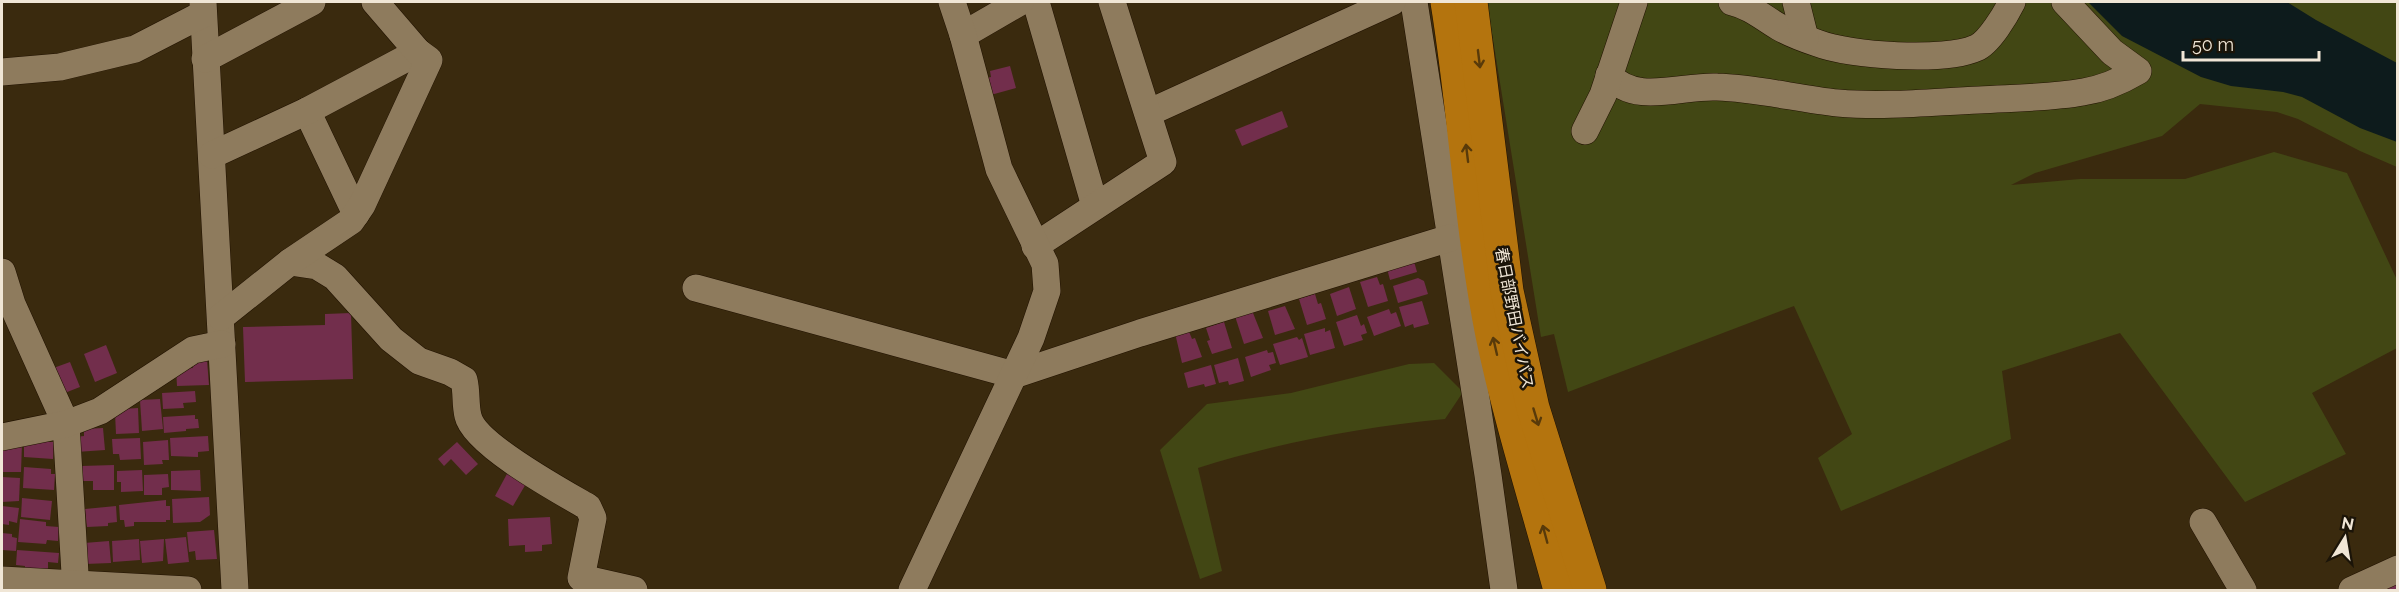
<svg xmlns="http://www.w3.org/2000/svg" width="2399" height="592" viewBox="0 0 2399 592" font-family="Raleway,'Noto Sans JP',sans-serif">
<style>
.green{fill:#424714}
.water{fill:#0d1b1c}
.building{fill:#722e4c}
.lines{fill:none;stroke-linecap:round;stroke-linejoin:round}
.minor-casing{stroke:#211200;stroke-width:28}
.highway-casing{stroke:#211200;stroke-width:34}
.minor{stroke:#8e7b5d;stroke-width:27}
.highway{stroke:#b4740e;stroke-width:33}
.oneway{stroke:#583a0a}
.labels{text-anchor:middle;stroke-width:5;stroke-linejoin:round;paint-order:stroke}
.street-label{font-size:16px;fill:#f0e6d6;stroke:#1b1408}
</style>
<rect width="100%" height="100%" fill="#3a2a0e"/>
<g class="green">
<path d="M1487 2H2397V167L2360 151 2298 119 2277 112 2200 104 2162 136 2035 173 2011 185 2080 179H2185L2274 152 2347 173 2397 280V348L2312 393 2346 454 2245 502 2120 333 2002 371 2011 439 1841 511 1818 458 1852 434 1794 306 1568 392 1554 334 1541 337Z"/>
<path d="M1434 363 1463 392 1445 419C1361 427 1278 443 1198 468L1222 571 1200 579 1160 450 1207 404 1291 393 1409 364Z"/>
</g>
<path class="water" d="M2088 2H2287L2316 20 2397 63V142L2360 128 2302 97 2283 92 2231 86 2201 77 2122 36Z"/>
<g class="building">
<path d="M1010 66 1016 88 987 96 983 79 991 77 990 71Z"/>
<path d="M1282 111 1288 127 1242 146 1235 130Z"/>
<path d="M1412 254 1417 272 1390 280 1385 261Z"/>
<path d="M1377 277 1380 285 1383 284 1388 301 1368 307 1360 282Z"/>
<path d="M1418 278 1424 281 1428 294 1398 303 1393 286Z"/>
<path d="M1349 287 1356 309 1337 316 1330 294Z"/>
<path d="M1315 294 1318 304 1321 303 1326 319 1307 325 1299 299Z"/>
<path d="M1422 301 1429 324 1414 328 1413 324 1405 327 1399 307Z"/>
<path d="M1285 306 1295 329 1275 335 1268 311Z"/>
<path d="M1251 308 1263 338 1244 344 1234 313Z"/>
<path d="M1389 309 1391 314 1396 312 1401 326 1374 336 1367 317Z"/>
<path d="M351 313 353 379 245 382 243 327 325 325V314Z"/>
<path d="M1357 315 1361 326 1364 324 1367 333 1361 335 1363 340 1344 346 1336 322Z"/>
<path d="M1224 322 1232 348 1212 354 1207 341 1210 340 1206 328Z"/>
<path d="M1325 328V332L1330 330 1335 348 1310 355 1304 334Z"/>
<path d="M1188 329 1192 339 1195 338 1202 357 1182 363 1175 333Z"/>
<path d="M1297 337 1299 340 1302 338 1308 357 1280 365 1273 344Z"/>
<path d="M106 345 117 373 95 382 84 354Z"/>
<path d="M1267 350 1268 353 1273 352 1276 363 1269 365 1271 370 1251 377 1245 357Z"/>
<path d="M1238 358 1244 381 1229 385 1228 381 1219 383 1214 365Z"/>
<path d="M207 360 209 385 177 386 176 369 193 368 192 361Z"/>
<path d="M70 362 80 387 57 396 48 370Z"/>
<path d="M1211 365 1216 384 1205 387 1204 384 1188 388 1184 373Z"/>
<path d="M195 391 196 402 183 403 184 408 163 409 162 393Z"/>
<path d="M160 399 163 429 142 431 140 400Z"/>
<path d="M138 408 139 433 116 434 115 413 122 409Z"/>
<path d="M195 415V419H198L199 428 186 429V431L164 433 163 417Z"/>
<path d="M103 428 105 450 76 452 75 437 84 436V429Z"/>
<path d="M208 436 209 451 198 452V457L171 456 170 438Z"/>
<path d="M140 438 141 459 120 460 119 454H113L112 439Z"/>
<path d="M168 440 169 460H162L163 464 144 465 143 442Z"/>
<path d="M24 441 54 442 53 459 24 457Z"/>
<path d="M457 442 478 464 466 475 451 459 444 466 438 459Z"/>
<path d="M22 443 21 472H2V449Z"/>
<path d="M114 465V490H93V481H81V466Z"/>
<path d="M24 467 51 469V474H55L54 490 23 488Z"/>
<path d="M142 470 143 491 121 492V482H117V471Z"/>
<path d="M200 470 201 491 171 490V471Z"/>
<path d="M508 472 527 482 513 506 495 496Z"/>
<path d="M168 474 169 487 162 488V495H144V475Z"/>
<path d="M2 477 20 478 19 501 2 502Z"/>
<path d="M209 497 210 515 200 522 173 523 172 499Z"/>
<path d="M22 498 52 501 50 520 21 517Z"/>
<path d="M166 500V506H170V520H166V522H134V526L125 527 124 520H120L119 505Z"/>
<path d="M2 506 19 508 17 523 9 521V525L2 524Z"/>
<path d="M116 506 117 522 108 523V526L87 527 85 509Z"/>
<path d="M550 517 552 544 542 545V551L525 552V545L509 546 508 519Z"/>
<path d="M20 519 46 522V526L59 527 58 541 47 540 46 544 18 542Z"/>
<path d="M214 530 217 559 196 560 195 551 189 552 187 532Z"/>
<path d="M2 533 12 534V537L17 538 16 551 2 550Z"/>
<path d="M186 537 189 562 168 564 165 539Z"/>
<path d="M139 539 140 560 113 562 112 541Z"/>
<path d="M164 539 163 561 142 563 140 541Z"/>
<path d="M109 541 111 563 85 564 84 543Z"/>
<path d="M17 550 59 553 58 563 48 562V570L25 568V566L16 565Z"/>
<path d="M2398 579V590H2377Z"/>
</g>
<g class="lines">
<defs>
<g id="minor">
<path d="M203 2 235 590"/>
<path d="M1036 2 1095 206"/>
<path d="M1414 2 1488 475 1504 590"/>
<path d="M1732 2C1752 7 1762 17 1779 27 1791 34 1805 39 1817 43 1850 56 1945 62 1976 48 1989 43 2006 14 2012 2"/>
<path d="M1796 2 1805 38"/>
<path d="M963 35 1020 2"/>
<path d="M205 59 312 2"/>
<path d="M2 72 60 67 135 49 203 14"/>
<path d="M1609 75C1635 106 1682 85 1717 87 1757 88 1798 99 1838 103 1885 107 1932 102 1979 100 2013 98 2050 98 2083 92 2103 89 2121 81 2138 71L2112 52 2065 2"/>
<path d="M307 111 356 214"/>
<path d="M1148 113 1392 2"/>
<path d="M1585 131 1603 95 1634 2"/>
<path d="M212 155 307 111 418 52"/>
<path d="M1035 246 1163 162 1112 2"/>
<path d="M290 262 317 266 335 277 391 339 419 361 450 372 464 380C467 392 465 404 468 416 474 444 562 492 588 507L593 518 581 578 634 590"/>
<path d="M2 272 12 304 66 424 76 590"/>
<path d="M696 288 1014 375 1140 333 1450 238"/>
<path d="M221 317 290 262 351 221 362 205 429 60 418 52 375 2"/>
<path d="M2 437 66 424 100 411 193 350 222 344"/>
<path d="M2203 522 2243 590"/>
<path d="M2 580 188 590"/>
<path d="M912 590 1031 338 1047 291 1045 264 999 169 963 35 952 2"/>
<path d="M2352 590 2398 569"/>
</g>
<g id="highway">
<path d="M1447 2C1465 112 1470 225 1492 335 1510 421 1537 505 1560 590"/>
<path d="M1471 2 1507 291 1533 408 1590 590"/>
</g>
</defs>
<use href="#minor" class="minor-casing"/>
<use href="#highway" class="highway-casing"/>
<use href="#minor" class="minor"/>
<use href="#highway" class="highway"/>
</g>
<defs><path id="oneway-shaft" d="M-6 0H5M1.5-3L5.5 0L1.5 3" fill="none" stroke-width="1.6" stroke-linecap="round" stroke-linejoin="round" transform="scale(1.5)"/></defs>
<g class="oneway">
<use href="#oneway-shaft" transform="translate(1479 59) rotate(83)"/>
<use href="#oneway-shaft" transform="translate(1467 153) rotate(-97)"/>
<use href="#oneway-shaft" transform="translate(1495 346) rotate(-103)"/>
<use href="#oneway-shaft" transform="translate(1536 417) rotate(73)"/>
<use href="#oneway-shaft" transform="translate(1545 534) rotate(-105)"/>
</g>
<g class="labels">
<g class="street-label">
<text transform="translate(1515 318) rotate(79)" y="6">春日部野田バイパス</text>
</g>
</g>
<rect width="2399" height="592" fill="none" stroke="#f0e6d6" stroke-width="6"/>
<g transform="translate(2345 538) rotate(11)" stroke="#1b1408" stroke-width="4.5" paint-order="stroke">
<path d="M0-4.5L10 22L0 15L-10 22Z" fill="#f0e6d6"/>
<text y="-9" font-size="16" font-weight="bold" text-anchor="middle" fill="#f0e6d6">N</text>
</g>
<path d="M2183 51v9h136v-9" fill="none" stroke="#f0e6d6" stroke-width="3"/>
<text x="2192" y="51" font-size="18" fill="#f0e6d6" stroke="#1b1408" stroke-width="4.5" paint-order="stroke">50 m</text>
</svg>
